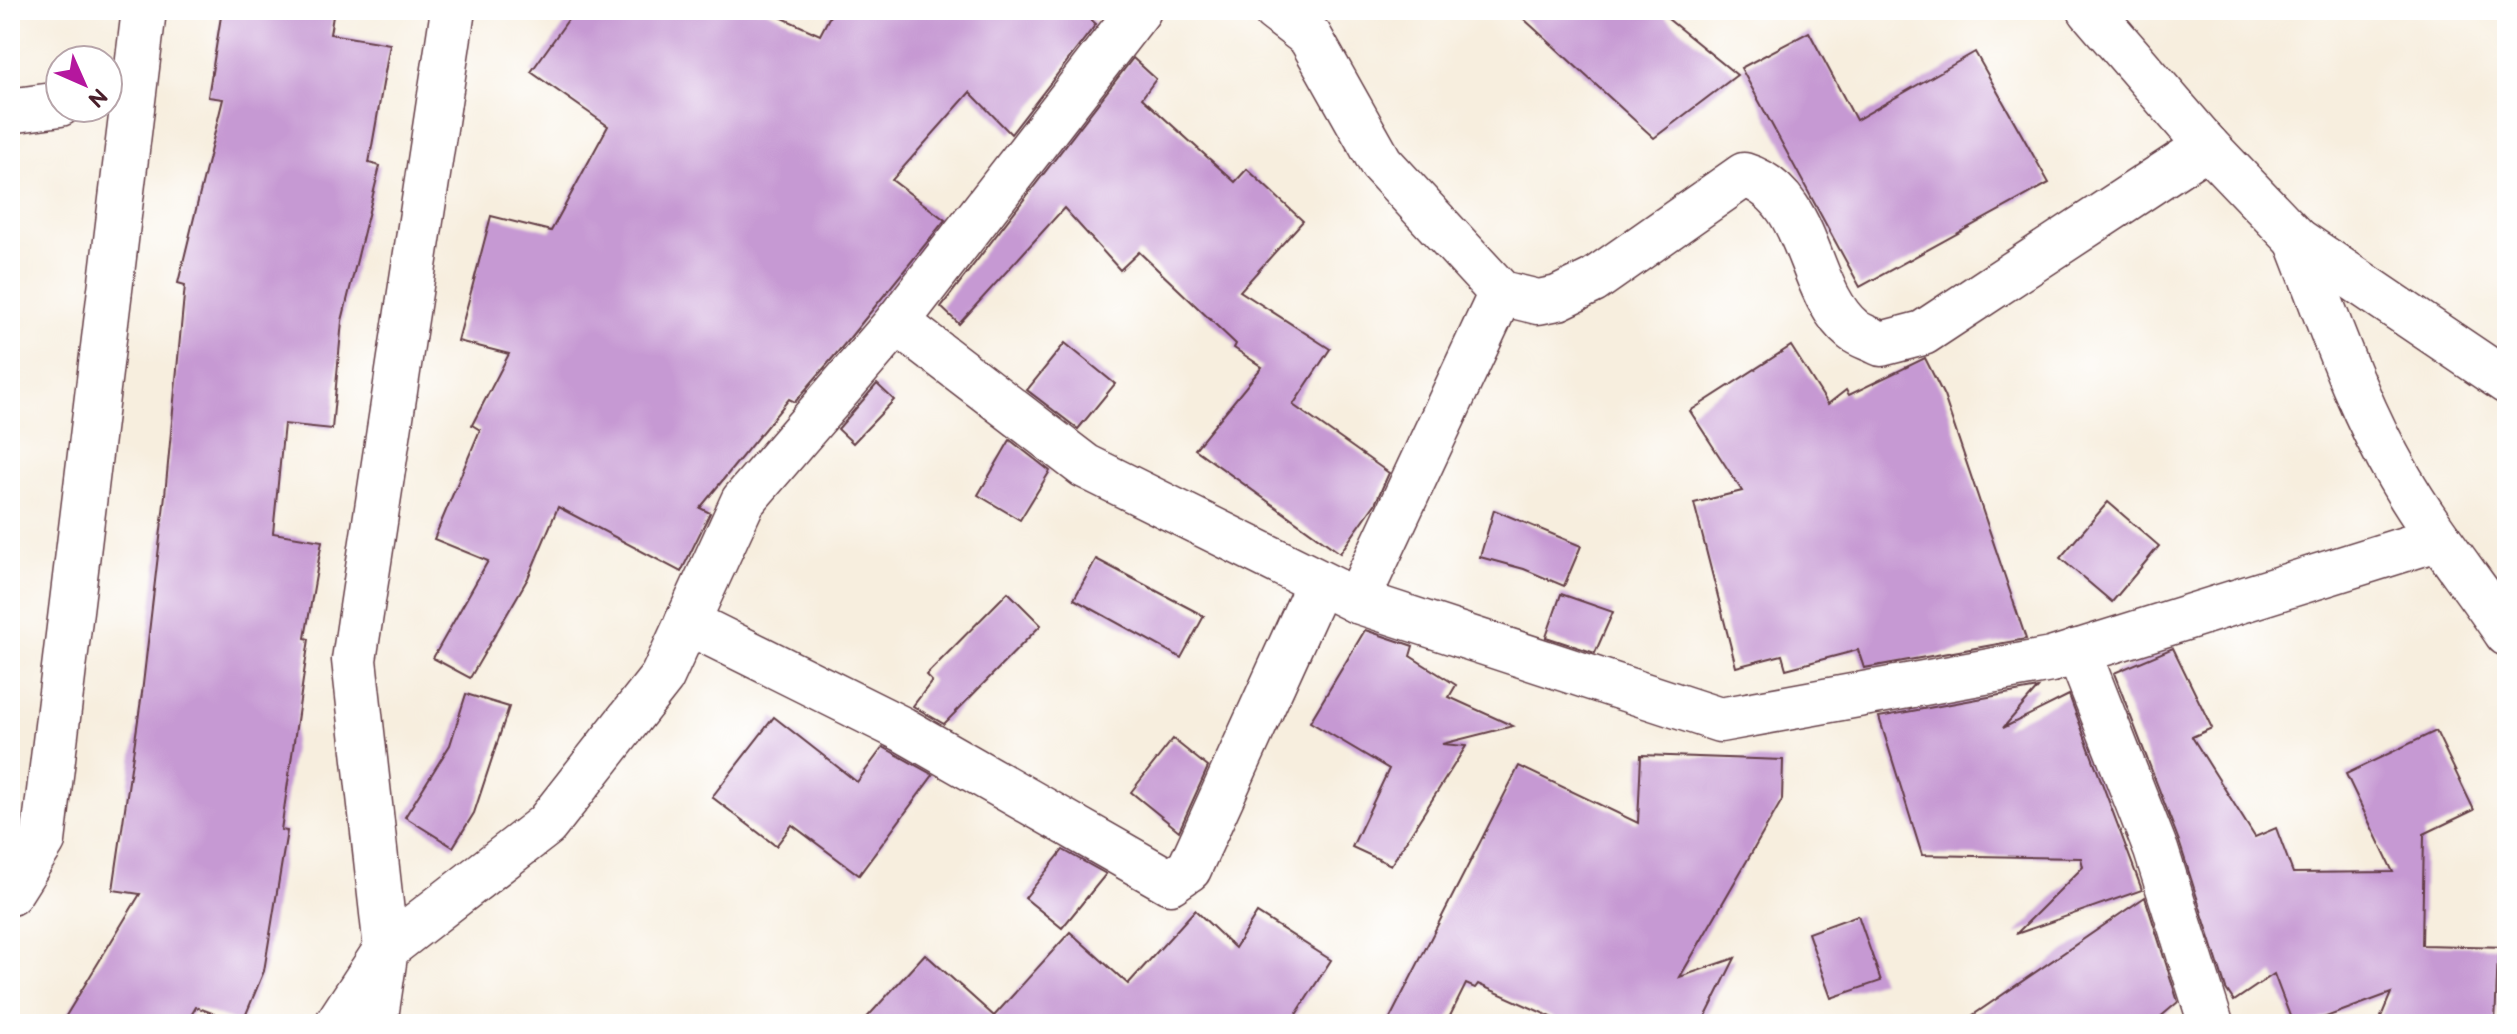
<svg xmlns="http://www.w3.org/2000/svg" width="2517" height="1034" viewBox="0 0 2517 1034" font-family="'Balsamiq Sans',sans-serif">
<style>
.building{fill:#c699d3}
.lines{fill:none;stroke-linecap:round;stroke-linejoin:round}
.minor-casing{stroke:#643e46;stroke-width:47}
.minor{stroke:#fff;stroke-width:44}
</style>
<rect width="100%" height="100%" fill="#fff"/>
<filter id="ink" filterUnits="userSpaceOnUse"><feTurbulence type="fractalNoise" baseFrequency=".0125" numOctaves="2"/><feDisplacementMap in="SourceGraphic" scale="16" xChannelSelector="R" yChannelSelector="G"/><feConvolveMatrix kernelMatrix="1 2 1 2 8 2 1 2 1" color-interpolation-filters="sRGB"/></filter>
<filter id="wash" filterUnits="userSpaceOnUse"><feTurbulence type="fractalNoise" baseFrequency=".006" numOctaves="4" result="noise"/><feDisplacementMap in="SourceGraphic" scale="32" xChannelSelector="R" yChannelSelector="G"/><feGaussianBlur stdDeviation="1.8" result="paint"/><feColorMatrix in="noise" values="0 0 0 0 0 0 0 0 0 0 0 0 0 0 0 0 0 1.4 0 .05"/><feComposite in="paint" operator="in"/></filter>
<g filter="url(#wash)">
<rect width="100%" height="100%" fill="#f7eede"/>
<g id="blocks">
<g class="building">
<path d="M222 10H334L330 34 390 44 369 163 380 166 342 321 332 429 284 424 273 533 322 541 305 638 309 639 281 830 287 831 264 971 242 1024 196 1007 186 1024H61L140 894 113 890 142 693 165 495 185 285 178 283 223 99 208 97Z"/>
<path d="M575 10H765L820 35 833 10H1081L1096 24 1011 134 970 92 892 180 945 220 848 340 795 402 789 399 700 508 710 513 681 572 558 507 528 578 470 678 433 658 488 561 434 539 480 430 472 425 509 354 458 341 491 216 551 231 608 126 531 72Z"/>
<path d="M1514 10H1657L1737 75 1654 138Z"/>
<path d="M1809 32 1856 120 1975 52 2049 183 1860 287 1741 68Z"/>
<path d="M1133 58 1156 79 1142 98 1235 182 1247 169 1303 221 1240 291 1330 349 1293 405 1389 473 1375 504 1340 553 1195 449 1262 367 1234 348 1236 344 1139 252 1120 270 1064 208 959 324 941 307Z"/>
<path d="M1065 343 1115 384 1078 429 1027 390Z"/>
<path d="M1791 346 1828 404 1846 390 1849 395 1925 358 1944 396 2026 639 1864 668 1858 650 1786 669 1782 655 1736 667 1694 503 1742 491 1690 411Z"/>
<path d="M877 384 894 400 853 443 838 429Z"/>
<path d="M1010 440 1050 471 1020 520 978 495Z"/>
<path d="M2108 502 2159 546 2112 602 2060 558Z"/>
<path d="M1494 510 1581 546 1564 586 1524 569 1480 557Z"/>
<path d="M1096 559 1204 616 1181 658 1074 599Z"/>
<path d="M1008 592 1041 625 944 724 913 706 932 681 926 675Z"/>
<path d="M1561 594 1613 612 1595 653 1546 637Z"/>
<path d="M1365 630 1413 646 1410 656 1456 685 1449 697 1513 726 1442 744 1466 746 1391 865 1352 847 1389 769 1310 722Z"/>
<path d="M2173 648 2212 728 2192 737 2255 837 2276 828 2293 873 2393 872 2346 774 2436 731 2474 810 2424 834 2422 945 2507 947 2498 953 2495 1024H2378L2391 993 2307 1024H2293L2274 974 2234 1001 2226 989 2179 841 2114 673Z"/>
<path d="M2038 688 2003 728 2069 695 2142 890 2016 934 2083 867 2081 858 1922 855 1879 717Z"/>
<path d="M466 694 509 707 474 813 453 847 405 817 450 745Z"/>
<path d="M774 717 857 782 883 747 933 775 859 875 792 825 776 846 712 797Z"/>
<path d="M1173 739 1208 767 1179 831 1131 792Z"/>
<path d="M1641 755 1783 760 1782 800 1680 977 1735 958 1702 1024H1567L1478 984 1475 988 1466 984 1446 1024H1387L1519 766 1638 823Z"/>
<path d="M1063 850 1106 874 1062 928 1025 898Z"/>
<path d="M2145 897 2178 1002 2152 1024H1960Z"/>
<path d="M1195 910 1235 948 1257 913 1331 960 1290 1024H861L925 954 994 1016 1070 932 1128 984Z"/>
<path d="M1858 915 1881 981 1831 998 1808 933Z"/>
</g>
</g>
</g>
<g filter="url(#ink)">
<use href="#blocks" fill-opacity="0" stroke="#643e46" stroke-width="2"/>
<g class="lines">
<defs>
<g id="minor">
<path d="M1275 10 1310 37 1381 163 1501 293 1538 302 1558 298 1593 281 1744 175C1813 196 1805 291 1853 330 1860 336 1872 339 1881 344L1923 333 2207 146"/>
<path d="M2090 10 2207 146 2297 240 2507 382"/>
<path d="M10 111 60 104"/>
<path d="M2297 240C2328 319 2356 403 2399 477 2431 533 2472 581 2507 634"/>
<path d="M897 322 1085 466 1357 601 1720 720 2051 660 2437 539"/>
<path d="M1357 601 1501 293"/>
<path d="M687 622 902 729 1170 882 1189 869 1319 583"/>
<path d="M2078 651 2156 850 2211 1024"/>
<path d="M10 893 43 841 144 10"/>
<path d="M337 1024 386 949 354 660 453 10"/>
<path d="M375 1024 386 949 546 825 662 677 743 501 897 322 1139 10"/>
</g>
</defs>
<use href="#minor" class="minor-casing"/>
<use href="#minor" class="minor"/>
</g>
</g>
<rect width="2517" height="1034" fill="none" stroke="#fff" stroke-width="40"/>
<g transform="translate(84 84) rotate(135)"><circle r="38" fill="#ffffff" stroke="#b7a5aa" stroke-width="2"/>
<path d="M0-6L14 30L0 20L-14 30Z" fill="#b5179e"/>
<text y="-12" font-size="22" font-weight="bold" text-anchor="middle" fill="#4a1f2b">N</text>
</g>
</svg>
